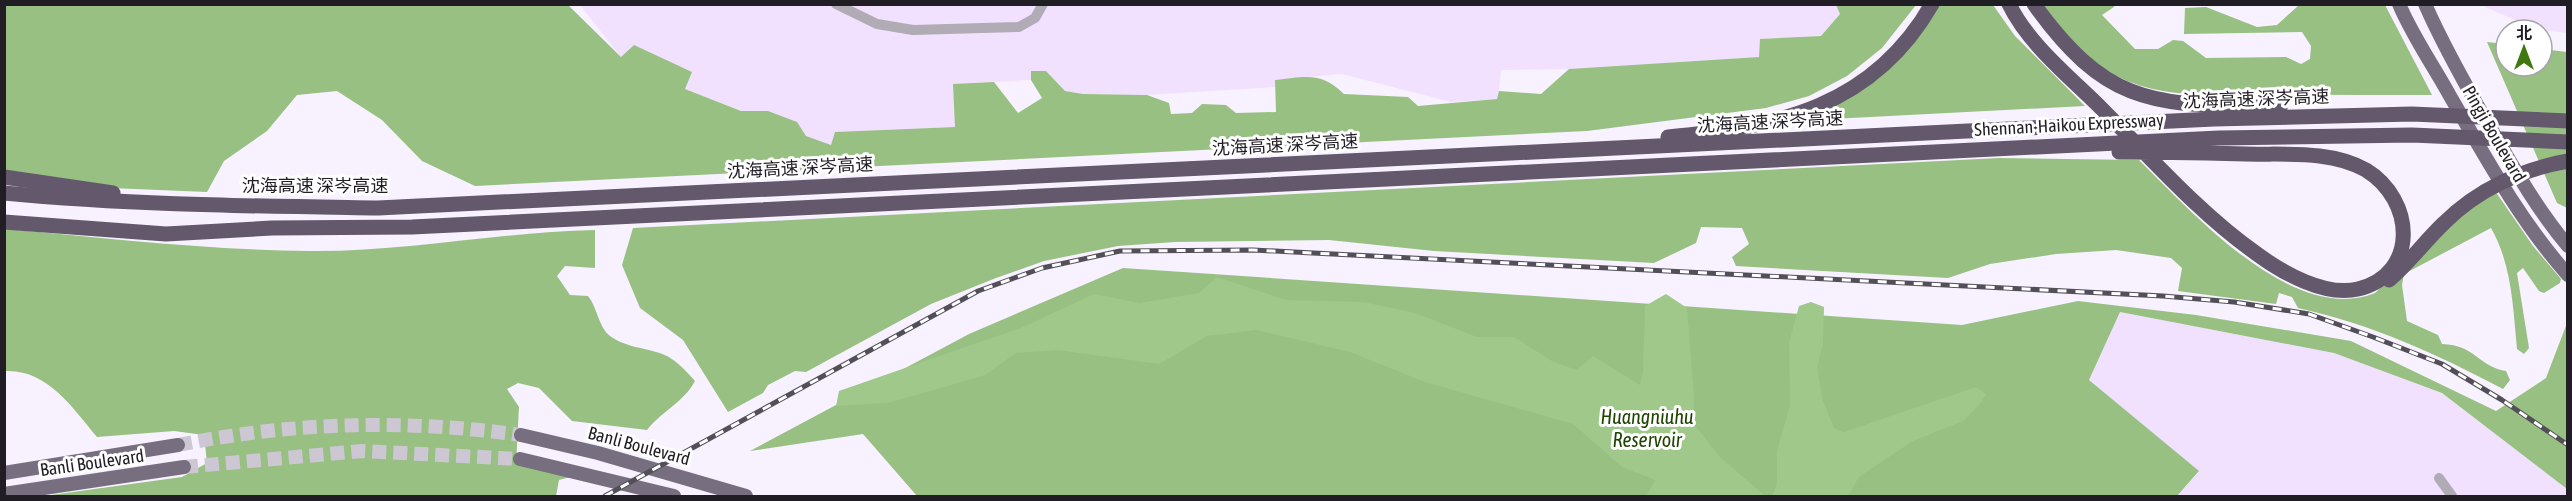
<svg xmlns="http://www.w3.org/2000/svg" width="2572" height="501" viewBox="0 0 2572 501" font-family="'Asap Condensed','Noto Sans SC',sans-serif">
<style>
.built{fill:#f1e1ff}
.forest{fill:#97c082}
.water{fill:#9fc88a}
.lines{fill:none;stroke-linecap:round;stroke-linejoin:round}
.major-tunnel{stroke:#cdc7d3;stroke-width:14;stroke-dasharray:14 7;stroke-linecap:butt}
.minor{stroke:#b0abb5;stroke-width:10}
.major{stroke:#776e7f;stroke-width:14}
.highway{stroke:#63586c;stroke-width:15}
.rail-casing{stroke:#534f58;stroke-width:5}
.rail{stroke:#fff;stroke-width:3;stroke-dasharray:9;stroke-linecap:butt}
.labels{text-anchor:middle;stroke-width:6;stroke-linejoin:round;paint-order:stroke}
.street-label{font-size:18px;fill:#211d25;stroke:#fff}
.water-label{font-size:20px;font-style:italic;fill:#1f4401;stroke:#fff}
</style>
<rect width="100%" height="100%" fill="#f8f1ff"/>
<g class="built">
<path d="M1836 4 1840 14 1821 36 1760 39V57L1569 69 1501 70 1498 99 1451 102 1342 74 1275 80V87L1147 95 1083 94 1065 91 1046 71 1031 72V80L954 84 956 127 836 132 831 145 806 136 768 111H741L685 89 621 57 580 5Z"/>
<path d="M2480 5H2567V33L2539 30Z"/>
<path d="M2120 312 2334 353 2442 393 2567 489V496H2177L2199 472 2089 380Z"/>
</g>
<g class="forest">
<path d="M1935 4 1993 5 2015 36 2085 106 1793 121 1853 92Z"/>
<path d="M5 5H568L621 57 634 45 692 72 685 89 741 111H768L797 122 806 136 831 145 835 132 955 127 953 84 994 82 1018 113 1042 98 1031 80V71H1046L1065 91 1083 94 1147 95 1169 103 1171 114 1192 113 1202 104 1226 105 1236 113 1276 112 1275 80C1305 77 1321 71 1344 94L1408 97 1418 106 1497 99 1499 91 1541 94 1569 69 1759 57 1760 39 1821 36 1840 14 1836 5H1916L1882 48 1847 76 1809 96 1766 108 1587 131 475 186 422 161 382 120 337 91 297 95 267 131 224 161 207 192 111 188 5 171Z"/>
<path d="M2044 5H2114V7L2102 15 2135 49H2158L2173 40 2183 41 2206 58 2286 57 2301 64 2310 59 2311 46 2302 32 2184 34 2185 8 2206 7 2257 27 2277 25 2299 5H2385L2432 95C2380 95 2328 95 2276 94 2224 94 2162 101 2115 75 2085 59 2063 31 2044 5Z"/>
<path d="M2487 42 2506 44V66H2542V49L2567 52V208L2557 203Z"/>
<path d="M1999 158 2139 160C2192 212 2293 326 2375 293L2491 185 2533 246 2561 279 2560 283 2544 293 2539 291 2523 268 2517 273 2529 348 2524 354 2517 349C2513 307 2512 265 2491 228L2404 274 2402 285 2407 321 2438 335 2442 344C2476 345 2477 366 2506 371L2510 380 2503 389C2437 354 2371 324 2298 308L2292 297 2279 293 2276 304 2178 291 2182 268 2171 258 2116 250 2056 254 1990 264 1948 278 1736 266 1732 257 1749 244 1742 228 1701 227 1696 243 1654 263 1434 251 1329 240 1175 242 1118 246 1044 261 996 278 931 304 806 372 795 371 768 385 763 393 728 412 683 340 640 308 622 265 633 228Z"/>
<path d="M5 229C105 238 207 250 309 251 404 252 499 232 595 230V268L565 266 557 276 570 295 588 296C597 307 599 328 610 336 628 349 648 347 667 356 678 362 686 371 695 381 684 402 662 411 647 430L572 421 539 388 518 383 507 389 519 407 516 464 574 476 559 480 556 496H44L182 477 207 463 204 435 174 431 97 437C72 407 47 369 5 371Z"/>
<path d="M1123 268 1962 325 2078 301 2196 315 2351 341 2496 411 2546 378 2567 323V489L2442 393 2334 353 2120 312 2089 380 2199 471 2177 496H917L863 434 750 451 969 334Z"/>
</g>
<g class="water">
<path d="M1217 277 1285 300 1363 302 1415 313 1477 337H1514L1552 361 1576 370 1593 356 1640 385 1643 372 1645 306 1666 294 1687 308 1694 396 1693 423 1720 457 1765 496H1646L1655 480 1622 467 1573 424 1425 382 1350 352 1256 330 1207 336 1159 364 1057 350 1016 353 985 375 934 390 887 403 836 406 839 391 1023 327 1094 294 1139 303 1199 293Z"/>
<path d="M1811 302 1824 307 1823 344 1817 367 1822 398 1834 428 1844 432 1976 387 1986 394 1980 404 1963 421 1913 441 1859 477 1848 496H1772L1777 484V451L1790 405 1789 343 1799 306Z"/>
</g>
<g class="lines">
<g class="major-tunnel">
<path d="M178 445C293 422 406 419 521 435"/>
<path d="M184 467 362 451 520 459"/>
</g>
<g class="minor">
<path d="M836 4 877 24 913 30 1019 27 1035 18 1043 4"/>
<path d="M2439 478 2452 496"/>
</g>
<g class="major">
<path d="M2399 4C2413 37 2433 65 2450 96 2486 158 2520 221 2568 275"/>
<path d="M2425 4C2443 45 2465 84 2487 122 2512 165 2536 208 2568 246"/>
<path d="M521 435 598 453 746 496"/>
<path d="M520 459 674 496"/>
<path d="M4 473 178 445"/>
<path d="M4 494 184 467"/>
</g>
<g class="highway">
<path d="M2009 4C2029 45 2070 77 2102 109 2151 158 2200 214 2257 254 2283 273 2325 297 2358 289 2419 274 2415 200 2366 170 2331 150 2285 155 2246 154 2204 153 2161 152 2119 152"/>
<path d="M2034 4C2111 112 2160 103 2280 108"/>
<path d="M1668 137C1778 127 1873 107 1932 4"/>
<path d="M4 177 113 193"/>
<path d="M4 193C129 205 253 206 378 208L2214 119 2412 114 2568 121"/>
<path d="M4 222 166 234 272 228 412 227 2219 138 2412 135 2568 142"/>
<path d="M2389 280C2409 263 2425 241 2444 223 2477 190 2522 169 2568 161"/>
</g>
<defs>
<path id="rail" d="M605 496 978 291 1042 268 1120 251 1253 250 2163 296 2234 302 2309 314 2373 337 2442 364 2502 400 2568 445"/>
</defs>
<use href="#rail" class="rail-casing"/>
<use href="#rail" class="rail"/>
</g>
<g class="labels">
<g class="street-label">
<text transform="translate(2256 99) rotate(-2)" y="6">沈海高速 深岑高速</text>
<text transform="translate(1770 122) rotate(-3)" y="6">沈海高速 深岑高速</text>
<text transform="translate(2069 125) rotate(-3)" y="6">Shennan-Haikou Expressway</text>
<text transform="translate(2494 134) rotate(60)" y="6">Pingji Boulevard</text>
<text transform="translate(1285 145) rotate(-3)" y="6">沈海高速 深岑高速</text>
<text transform="translate(800 168) rotate(-3)" y="6">沈海高速 深岑高速</text>
<text x="315" y="192">沈海高速 深岑高速</text>
<text transform="translate(639 446) rotate(15)" y="6">Banli Boulevard</text>
<text transform="translate(92 463) rotate(-8)" y="6">Banli Boulevard</text>
</g>
<g class="water-label">
<text x="1647" y="424">Huangniuhu<tspan x="1647" dy="23">Reservoir</tspan></text>
</g>
</g>
<rect width="2572" height="501" fill="none" stroke="#211d25" stroke-width="12"/>
<g transform="translate(2524 48)"><circle r="28" fill="#ffffff" stroke="#a6a5a8" stroke-width="1.5"/>
<path d="M0-4.5L10 22L0 15L-10 22Z" fill="#3e780f"/>
<text y="-9" font-size="16" font-weight="bold" text-anchor="middle" fill="#211d25">北</text>
</g>
</svg>
